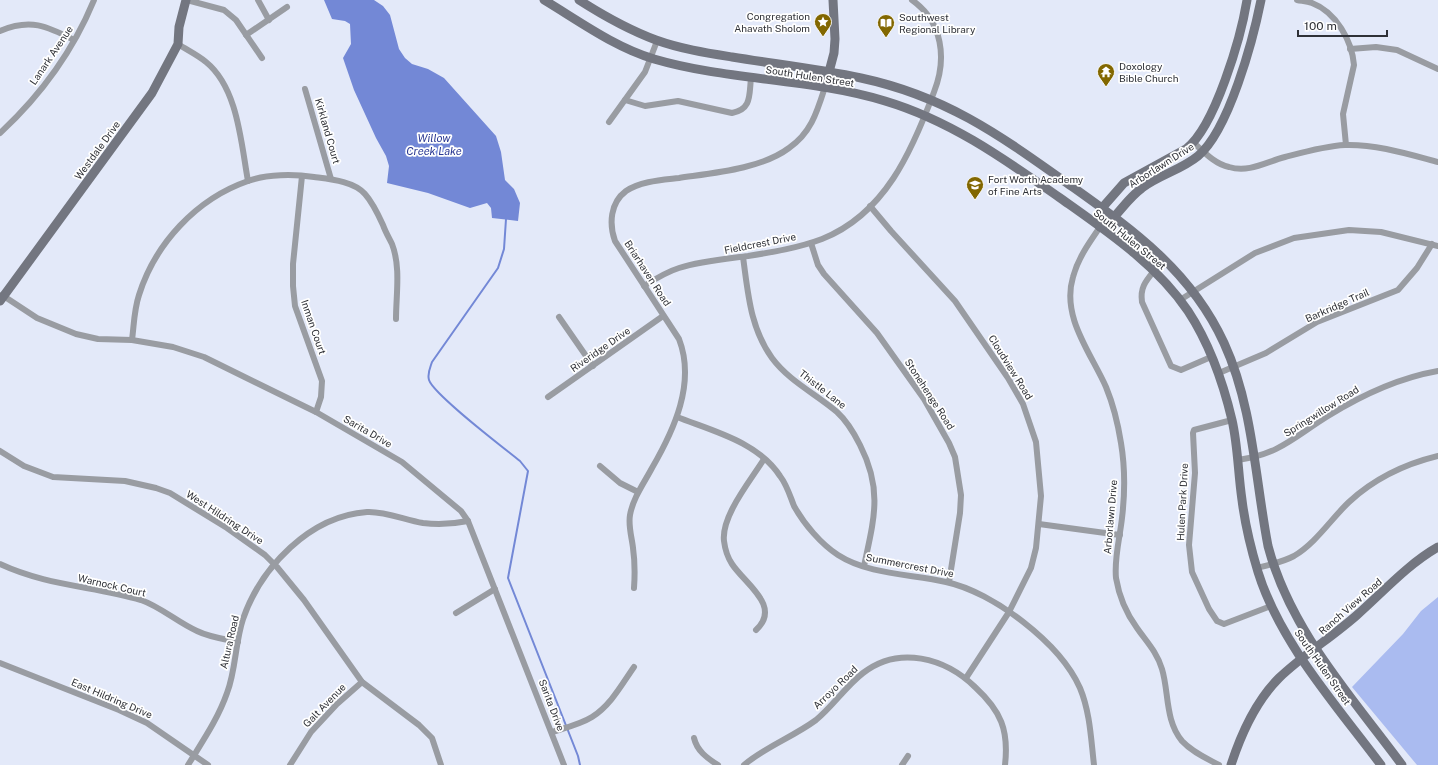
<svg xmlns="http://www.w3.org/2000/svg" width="1438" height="765" viewBox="0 0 1438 765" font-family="'Public Sans',sans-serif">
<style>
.green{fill:#aabbf0}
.water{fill:#7388d6}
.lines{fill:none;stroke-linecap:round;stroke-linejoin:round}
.stream{stroke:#7388d6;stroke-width:2}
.street{stroke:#999ca2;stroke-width:6}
.secondary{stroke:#737680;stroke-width:9}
.labels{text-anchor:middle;stroke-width:3.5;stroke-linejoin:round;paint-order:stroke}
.poi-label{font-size:10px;fill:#2f3137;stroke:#fff;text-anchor:start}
.street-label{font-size:10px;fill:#2f3137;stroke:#fff}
.water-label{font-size:11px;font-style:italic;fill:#293792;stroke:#fff}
</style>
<rect width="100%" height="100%" fill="#e3e9f9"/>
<path class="green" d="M1438 597V765H1417L1352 687 1403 634 1421 611Z"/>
<path class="water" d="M324 0H374L383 6 390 15 399 49 405 58 412 64 428 69 444 78 496 136 501 152 505 180 514 189 520 203 518 221 492 218 491 208 487 203 470 208 428 193 387 183 389 166 386 156 376 138 354 90 343 58 351 44 350 24 345 21 332 19Z"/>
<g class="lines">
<path class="stream" d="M506 219 504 249 498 268 432 362C430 368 427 374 429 380 434 395 504 448 520 461L528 471 508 578 578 756 580 765"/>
<g class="street">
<path d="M187 0 224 10 236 20 262 58"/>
<path d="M258 0 269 20"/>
<path d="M1297 0C1302 1 1307 1 1312 3 1336 12 1352 41 1354 65L1343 114 1346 145"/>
<path d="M0 31C30 18 47 26 74 40"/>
<path d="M246 35 287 7"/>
<path d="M178 44C187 50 198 55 206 62 238 88 241 143 248 181"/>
<path d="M1350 49 1376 47 1397 50 1438 69"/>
<path d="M305 89 331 179"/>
<path d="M625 100 645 106 678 101 732 113C752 109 749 95 751 78"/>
<path d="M609 122 645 72 657 41"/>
<path d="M0 133C40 96 73 51 94 0"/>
<path d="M1194 143C1204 152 1215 164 1229 167 1249 173 1266 162 1285 157 1304 152 1325 146 1345 145 1376 144 1408 154 1438 162"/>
<path d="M302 176 293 264V286L295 306 322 381 321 397 316 412"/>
<path d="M870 206 891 231 955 301 1008 378 1023 404 1036 442 1041 496 1036 548 1031 568 1009 612 966 678"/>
<path d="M1100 227C1089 243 1078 258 1073 277 1061 317 1091 353 1106 387 1113 404 1118 424 1121 443 1125 467 1125 493 1122 518 1120 537 1114 558 1116 578 1119 596 1126 613 1137 628 1146 641 1157 652 1162 669 1169 692 1165 721 1182 741 1192 752 1206 758 1219 765"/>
<path d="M811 243 818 265 824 274 877 333 924 399 949 443 955 457 961 495 960 513 949 582"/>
<path d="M743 257C748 292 750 328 772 358 789 381 816 394 837 412 847 421 854 433 860 445 883 490 874 519 864 566"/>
<path d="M1154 271C1145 282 1140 288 1142 302L1171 366 1181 370 1211 357"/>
<path d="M644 286C655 279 666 272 679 268 701 261 725 259 748 256 773 252 798 248 822 239 885 214 912 151 934 92 947 59 943 22 912 0"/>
<path d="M2 295 37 318 76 334 98 339 132 340 173 347 204 357 316 412 402 462 461 511 468 521 564 765"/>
<path d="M1180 300 1255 253 1294 238 1349 230 1381 232 1438 246"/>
<path d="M559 317 593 366"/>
<path d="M132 340C134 325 134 310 139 295 155 244 196 199 248 181 267 174 294 174 314 177 329 179 354 181 365 194 373 203 378 214 383 225 385 231 389 238 392 244 401 267 396 295 396 319"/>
<path d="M1219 373 1266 353 1317 322 1398 290 1417 268 1432 244"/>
<path d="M548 397 663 316"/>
<path d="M677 417C713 431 758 442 780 476 787 485 790 496 794 506 804 524 821 544 838 555 869 575 912 574 946 582 993 592 1060 643 1080 688 1090 712 1091 739 1094 765"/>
<path d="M1232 420 1194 430 1193 433 1195 473 1189 545 1192 572 1209 609 1217 621 1224 624 1271 606"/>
<path d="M0 451 24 466 53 477 125 481 156 488 170 493 227 528 265 555 277 567 304 600 362 682 419 725 432 738 441 765"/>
<path d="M1238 460C1280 454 1294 437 1328 416 1362 395 1398 378 1438 371"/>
<path d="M600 466 620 483 638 492"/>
<path d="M1039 524 1120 535"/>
<path d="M0 564C47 586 93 586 141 600 161 607 177 622 197 631 209 637 224 639 238 642"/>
<path d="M1257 568C1269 565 1283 562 1294 556 1316 543 1331 519 1349 502 1374 479 1405 464 1438 456"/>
<path d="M634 588C635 574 635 562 633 548 632 538 628 526 630 515 633 498 644 483 652 468 674 430 696 383 679 339L615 241C609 224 610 203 626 191 641 181 662 180 679 178 713 173 761 169 789 148 811 133 817 112 825 87"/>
<path d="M456 613 495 589"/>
<path d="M756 630C782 606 745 584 732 564 728 558 725 549 724 541 721 516 751 480 764 459"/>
<path d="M0 663 119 710 147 723 208 765"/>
<path d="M552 732C565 728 581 724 592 717 611 705 622 684 634 667"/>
<path d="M694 738C697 751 707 758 718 765"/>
<path d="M188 765C202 742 218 719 227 693 236 670 235 643 243 619 261 567 310 516 367 512 385 511 405 520 423 523 439 525 453 524 468 521"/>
<path d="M290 765 311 732 337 704 362 682"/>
<path d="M744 765C765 747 793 737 816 720 833 706 846 686 863 673 899 645 945 658 975 687 1001 711 1009 730 1005 765"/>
<path d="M902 765 908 756"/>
</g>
<g class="secondary">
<path d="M544 0C579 21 614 47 654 59 729 81 810 78 885 101 952 121 1007 161 1063 200 1108 232 1157 265 1188 311 1209 343 1223 382 1232 420 1238 446 1238 473 1242 500 1245 524 1251 549 1258 572 1280 643 1337 706 1381 765"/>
<path d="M579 0C604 16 629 30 656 40 681 49 707 53 732 57 775 64 819 69 861 78 945 96 998 134 1067 183 1130 228 1190 269 1224 343 1253 406 1255 478 1268 546 1290 630 1351 696 1402 765"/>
<path d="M825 87 834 53 835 39 833 0"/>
<path d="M1100 227C1105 224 1111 220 1115 216 1124 206 1131 196 1142 188 1159 175 1181 170 1198 156 1229 130 1253 40 1261 0"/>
<path d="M1100 227 1102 208 1124 183 1186 149C1215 127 1241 37 1247 0"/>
<path d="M0 301 152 93 178 44 179 27 186 0"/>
<path d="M1231 765C1241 734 1255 702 1279 678 1303 655 1332 637 1357 615 1383 592 1408 564 1438 547"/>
</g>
</g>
<defs>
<symbol id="sight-pin" viewBox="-11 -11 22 30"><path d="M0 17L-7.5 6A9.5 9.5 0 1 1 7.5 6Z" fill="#826700" stroke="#fff"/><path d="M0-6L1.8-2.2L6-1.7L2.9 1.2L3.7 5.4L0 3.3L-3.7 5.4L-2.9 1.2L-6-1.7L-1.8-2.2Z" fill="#fff"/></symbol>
<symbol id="library-pin" viewBox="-11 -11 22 30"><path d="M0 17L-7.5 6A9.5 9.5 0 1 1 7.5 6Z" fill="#826700" stroke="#fff"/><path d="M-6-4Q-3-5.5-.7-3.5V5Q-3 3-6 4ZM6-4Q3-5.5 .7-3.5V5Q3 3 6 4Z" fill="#fff"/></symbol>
<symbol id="temple-pin" viewBox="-11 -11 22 30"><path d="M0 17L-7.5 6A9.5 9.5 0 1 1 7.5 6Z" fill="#826700" stroke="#fff"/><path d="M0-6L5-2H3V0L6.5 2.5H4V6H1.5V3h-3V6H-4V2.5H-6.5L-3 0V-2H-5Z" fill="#fff"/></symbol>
<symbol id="school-pin" viewBox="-11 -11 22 30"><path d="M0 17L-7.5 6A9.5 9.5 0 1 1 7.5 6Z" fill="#826700" stroke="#fff"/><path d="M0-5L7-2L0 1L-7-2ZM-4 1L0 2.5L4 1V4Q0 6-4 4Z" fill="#fff"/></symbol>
</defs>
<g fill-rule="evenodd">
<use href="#sight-pin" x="813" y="12" width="20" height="27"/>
<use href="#library-pin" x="876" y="13" width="20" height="27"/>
<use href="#temple-pin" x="1096" y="62" width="20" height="27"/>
<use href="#school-pin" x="965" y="175" width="20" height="27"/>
</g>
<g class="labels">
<g class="poi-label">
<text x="810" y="20" text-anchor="end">Congregation<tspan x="810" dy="12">Ahavath Sholom</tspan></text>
<text x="899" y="21">Southwest<tspan x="899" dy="12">Regional Library</tspan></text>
<text x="1119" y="70">Doxology<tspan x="1119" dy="12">Bible Church</tspan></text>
<text x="988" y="183">Fort Worth Academy<tspan x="988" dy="12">of Fine Arts</tspan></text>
</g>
<g class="street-label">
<text transform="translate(51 55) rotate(-56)" y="4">Lanark Avenue</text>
<text transform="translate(810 76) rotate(9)" y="4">South Hulen Street</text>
<text transform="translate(328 131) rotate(74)" y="4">Kirkland Court</text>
<text transform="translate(97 150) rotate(-54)" y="4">Westdale Drive</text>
<text transform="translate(1161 165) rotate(-32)" y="4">Arborlawn Drive</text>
<text transform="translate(1130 239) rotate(39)" y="4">South Hulen Street</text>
<text transform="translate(760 243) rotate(-11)" y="4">Fieldcrest Drive</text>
<text transform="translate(648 273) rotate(57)" y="4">Briarhaven Road</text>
<text transform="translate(1337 305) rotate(-24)" y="4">Barkridge Trail</text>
<text transform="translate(314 327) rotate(71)" y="4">Inman Court</text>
<text transform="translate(600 349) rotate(-35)" y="4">Riveridge Drive</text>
<text transform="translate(1011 367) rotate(58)" y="4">Cloudview Road</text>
<text transform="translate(823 389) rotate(38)" y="4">Thistle Lane</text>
<text transform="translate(930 394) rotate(57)" y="4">Stonehenge Road</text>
<text transform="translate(1321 411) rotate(-32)" y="4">Springwillow Road</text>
<text transform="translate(368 431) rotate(30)" y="4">Sarita Drive</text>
<text transform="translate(1182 502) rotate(-87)" y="4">Hulen Park Drive</text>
<text transform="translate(225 517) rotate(33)" y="4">West Hildring Drive</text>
<text transform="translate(1110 517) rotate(-85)" y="4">Arborlawn Drive</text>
<text transform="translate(910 565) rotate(11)" y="4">Summercrest Drive</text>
<text transform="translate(112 585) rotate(13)" y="4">Warnock Court</text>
<text transform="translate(1350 606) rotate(-41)" y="4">Ranch View Road</text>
<text transform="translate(229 642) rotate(-77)" y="4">Altura Road</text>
<text transform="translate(1323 667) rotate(55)" y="4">South Hulen Street</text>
<text transform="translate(835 687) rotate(-44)" y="4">Arroyo Road</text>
<text transform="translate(112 698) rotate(23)" y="4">East Hildring Drive</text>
<text transform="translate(324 705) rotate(-46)" y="4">Galt Avenue</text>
<text transform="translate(552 705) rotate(69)" y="4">Sarita Drive</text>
</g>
<g class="water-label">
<text x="434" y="142">Willow<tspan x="434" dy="13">Creek Lake</tspan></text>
</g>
</g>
<path d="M1298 30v6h89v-6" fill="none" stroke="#2f3137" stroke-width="2"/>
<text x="1304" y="30" font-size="12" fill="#2f3137" stroke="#ffffff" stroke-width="3" paint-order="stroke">100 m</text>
</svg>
